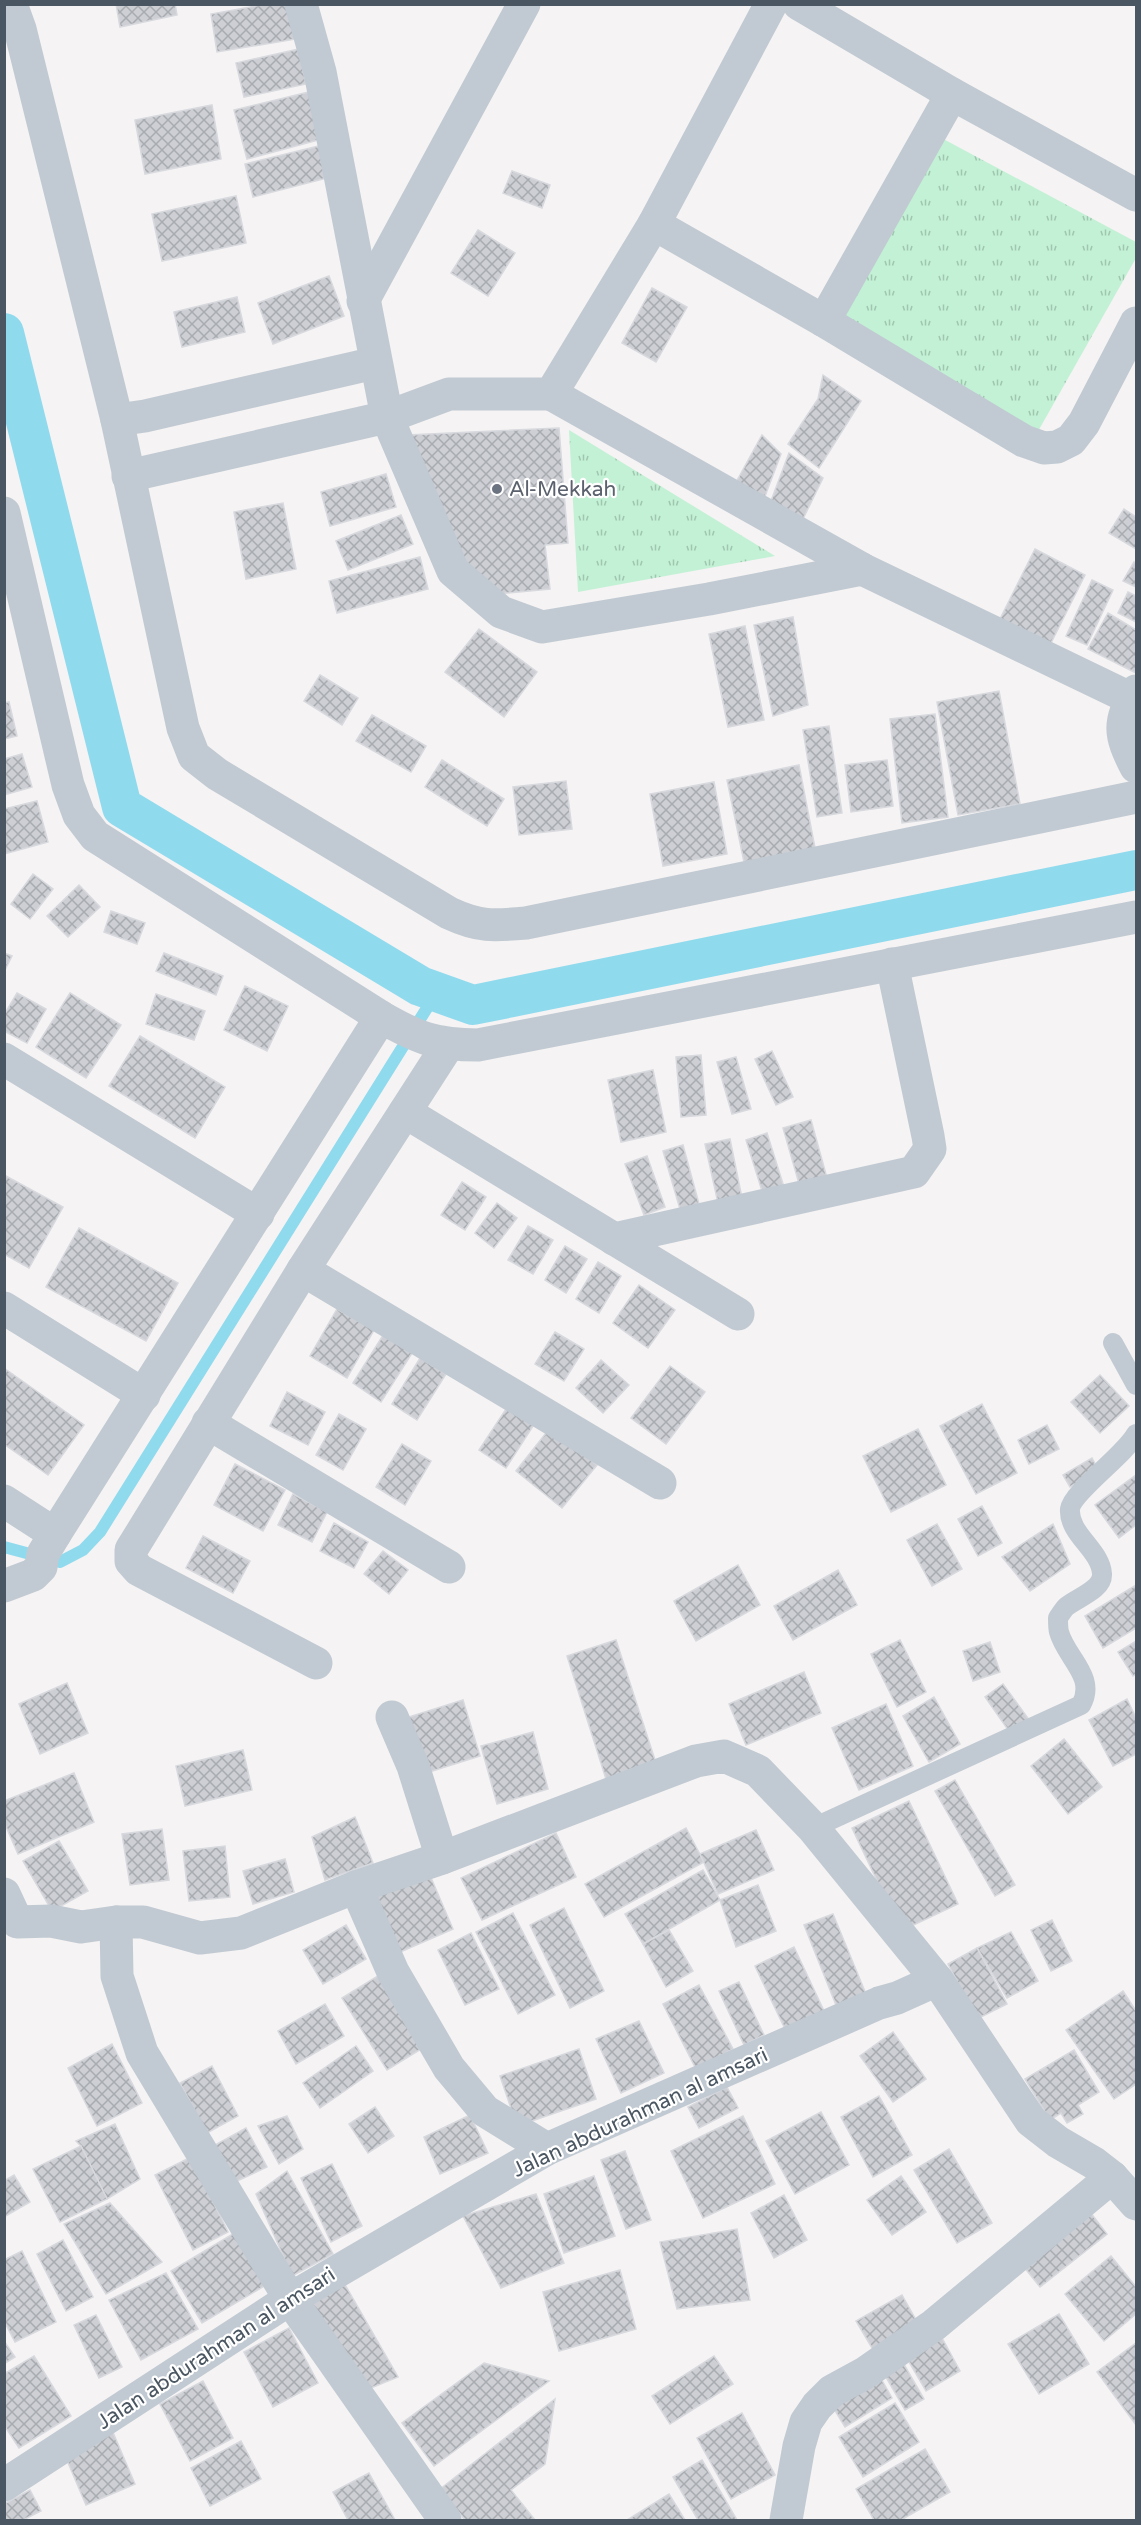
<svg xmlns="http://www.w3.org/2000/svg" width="1141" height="2525" viewBox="0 0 1141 2525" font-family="'Varela Round',sans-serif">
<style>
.park{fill:url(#park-tufts)}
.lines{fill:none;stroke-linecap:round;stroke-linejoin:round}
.stream{stroke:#90daee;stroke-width:12}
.canal{stroke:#90daee;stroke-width:40}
.building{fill:url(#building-cross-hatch);stroke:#d7d9de;stroke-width:1.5}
.service{stroke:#c1cad2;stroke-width:20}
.minor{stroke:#c1cad2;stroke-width:33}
.worship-dot{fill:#6b7280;stroke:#fff;stroke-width:2}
.labels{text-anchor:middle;stroke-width:4.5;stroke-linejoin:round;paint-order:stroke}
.worship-label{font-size:21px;fill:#5b616d;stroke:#fff;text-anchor:start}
.street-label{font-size:21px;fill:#4a5661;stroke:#fff}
</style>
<defs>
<pattern id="park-tufts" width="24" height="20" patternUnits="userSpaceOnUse" patternTransform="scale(1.5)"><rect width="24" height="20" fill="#c3f1d5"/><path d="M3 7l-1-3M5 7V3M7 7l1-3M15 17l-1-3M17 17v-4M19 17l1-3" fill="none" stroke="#a0c6b0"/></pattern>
<pattern id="building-cross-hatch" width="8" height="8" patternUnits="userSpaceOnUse" patternTransform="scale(1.5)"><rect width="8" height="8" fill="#cdcfd5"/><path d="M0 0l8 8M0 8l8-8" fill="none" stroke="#a8abb0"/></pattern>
</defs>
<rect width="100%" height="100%" fill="#f5f3f3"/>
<g class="park">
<path d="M934 134 1136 242V258L1028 449 820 321Z"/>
<path d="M569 430 775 556 578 592Z"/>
</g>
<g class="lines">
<path class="stream" d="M4 1547 60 1562 83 1550 100 1532 437 992"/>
<path class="canal" d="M4 333 122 807 420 986 473 1005 1136 870"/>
</g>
<g class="building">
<path d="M116 4H175L177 15 120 27Z"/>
<path d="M267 4H291L296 39 217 52 211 14Z"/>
<path d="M299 49 306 84 244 97 236 63Z"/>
<path d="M309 92 322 139 247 159 234 110Z"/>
<path d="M212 105 221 159 145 174 135 120Z"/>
<path d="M323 145 331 177 253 197 245 164Z"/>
<path d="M512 171 550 185 542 208 503 193Z"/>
<path d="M236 196 246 243 162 261 152 214Z"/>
<path d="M478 230 515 253 488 296 451 273Z"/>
<path d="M329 276 344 316 273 344 258 303Z"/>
<path d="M652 288 687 307 656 362 622 343Z"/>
<path d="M237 297 245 332 182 347 174 312Z"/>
<path d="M823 375 861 401 819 468 788 444 818 399Z"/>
<path d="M559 428 568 543 545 545 550 589 497 594 460 563 408 435Z"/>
<path d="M762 435 781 454 762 504 734 486Z"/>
<path d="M789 453 823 478 800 525 768 509Z"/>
<path d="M386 474 396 507 330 526 321 492Z"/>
<path d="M283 503 296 569 246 579 234 512Z"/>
<path d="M1124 509 1136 517V549L1109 533Z"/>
<path d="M401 515 413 544 348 570 336 541Z"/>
<path d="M1035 549 1085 575 1050 645 1000 619Z"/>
<path d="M420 557 428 589 337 613 329 581Z"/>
<path d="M1134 562 1136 564V587L1123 581Z"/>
<path d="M1092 580 1113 590 1087 645 1066 636Z"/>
<path d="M1128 592 1136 596V622L1118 613Z"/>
<path d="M1108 613 1136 630V673L1088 649Z"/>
<path d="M793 617 808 705 773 716 754 625Z"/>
<path d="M745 626 764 720 728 727 709 634Z"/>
<path d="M479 629 537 672 504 717 445 672Z"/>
<path d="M320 675 358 698 342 725 304 701Z"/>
<path d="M999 691 1020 804 958 815 937 702Z"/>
<path d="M9 702 17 736 4 739V703Z"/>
<path d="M935 714 948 817 902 823 890 719Z"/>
<path d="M372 715 426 746 411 772 356 741Z"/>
<path d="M829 726 842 813 817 817 803 730Z"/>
<path d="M22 754 32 787 4 795V759Z"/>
<path d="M442 760 504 799 487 826 425 787Z"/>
<path d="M887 760 893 806 851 812 845 765Z"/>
<path d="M799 765 815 848 744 862 727 780Z"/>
<path d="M566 781 572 829 519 835 513 787Z"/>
<path d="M714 782 727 854 663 866 650 794Z"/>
<path d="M37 801 48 842 4 854V809Z"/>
<path d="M33 874 53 889 30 919 11 904Z"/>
<path d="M79 885 100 907 68 937 47 916Z"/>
<path d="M111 911 145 923 137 944 104 932Z"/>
<path d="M4 953 12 956 4 972Z"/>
<path d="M164 953 223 976 216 995 156 971Z"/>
<path d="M245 986 288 1006 267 1051 224 1030Z"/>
<path d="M17 993 46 1009 27 1043 4 1031V1015Z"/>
<path d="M70 993 121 1025 86 1078 36 1047Z"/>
<path d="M156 994 205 1011 194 1040 146 1024Z"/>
<path d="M140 1036 225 1087 195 1138 109 1086Z"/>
<path d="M772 1051 793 1097 776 1105 755 1059Z"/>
<path d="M701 1055 706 1115 681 1117 676 1057Z"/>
<path d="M736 1057 751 1109 732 1114 717 1062Z"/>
<path d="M653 1070 666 1132 621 1142 608 1080Z"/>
<path d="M811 1120 827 1178 800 1187 783 1128Z"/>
<path d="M767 1133 784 1187 763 1194 746 1140Z"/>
<path d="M730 1139 742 1198 718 1203 705 1144Z"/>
<path d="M683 1145 699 1204 680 1209 663 1151Z"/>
<path d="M647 1156 665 1207 644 1215 625 1164Z"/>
<path d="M4 1175 63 1207 29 1268 4 1254Z"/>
<path d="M462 1182 486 1197 465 1230 441 1215Z"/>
<path d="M497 1203 517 1218 494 1248 475 1233Z"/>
<path d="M528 1226 553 1240 533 1274 508 1260Z"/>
<path d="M79 1228 178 1283 146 1341 46 1287Z"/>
<path d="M565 1246 587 1259 566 1293 545 1280Z"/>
<path d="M598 1262 621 1276 599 1313 576 1299Z"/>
<path d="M639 1285 675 1310 648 1348 613 1323Z"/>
<path d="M337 1309 374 1330 347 1378 310 1356Z"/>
<path d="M385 1332 414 1350 381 1402 353 1383Z"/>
<path d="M555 1332 584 1349 564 1381 535 1364Z"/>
<path d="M420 1358 446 1374 417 1420 392 1404Z"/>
<path d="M601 1360 629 1385 603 1413 576 1388Z"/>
<path d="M670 1366 705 1392 666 1444 631 1418Z"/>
<path d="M4 1368 84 1425 48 1475 4 1444Z"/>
<path d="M1100 1375 1129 1406 1100 1433 1071 1402Z"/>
<path d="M287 1392 325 1412 308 1445 270 1426Z"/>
<path d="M982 1404 1017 1473 976 1494 940 1426Z"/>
<path d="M508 1406 535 1423 506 1468 479 1450Z"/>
<path d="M339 1414 366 1429 343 1470 316 1455Z"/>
<path d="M1047 1425 1059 1449 1029 1464 1018 1440Z"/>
<path d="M550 1428 597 1465 562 1508 516 1471Z"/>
<path d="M918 1429 946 1485 891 1512 863 1456Z"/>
<path d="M402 1444 431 1461 405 1505 376 1487Z"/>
<path d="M1092 1458 1099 1471 1070 1487 1063 1475Z"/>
<path d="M235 1464 285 1490 263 1531 214 1505Z"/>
<path d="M1136 1475V1525L1119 1538 1095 1505Z"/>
<path d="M293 1494 327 1512 312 1542 278 1525Z"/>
<path d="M982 1506 1002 1543 978 1556 958 1519Z"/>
<path d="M334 1523 368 1542 354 1568 320 1551Z"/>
<path d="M937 1524 962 1569 932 1586 907 1540Z"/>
<path d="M1053 1524 1070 1564 1030 1591 1002 1557Z"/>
<path d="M203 1536 250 1561 233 1593 186 1568Z"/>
<path d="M383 1551 408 1570 389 1594 364 1574Z"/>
<path d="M738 1565 760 1605 696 1641 674 1601Z"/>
<path d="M838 1570 857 1605 793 1640 774 1606Z"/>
<path d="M1136 1585V1628L1103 1648 1085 1616Z"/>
<path d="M616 1640 656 1763 606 1779 567 1656Z"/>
<path d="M900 1640 926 1692 897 1707 871 1654Z"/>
<path d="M1136 1641V1674L1133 1676 1118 1652Z"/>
<path d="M990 1642 1000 1672 973 1681 963 1651Z"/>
<path d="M804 1672 821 1713 746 1745 729 1704Z"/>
<path d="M67 1683 88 1733 40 1754 19 1704Z"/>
<path d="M1003 1684 1030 1721 1011 1734 985 1697Z"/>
<path d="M934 1697 960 1744 929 1762 903 1716Z"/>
<path d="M1127 1699 1136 1718V1754L1113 1766 1089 1720Z"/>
<path d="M463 1700 480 1756 426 1773 409 1717Z"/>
<path d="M886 1704 913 1766 859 1790 832 1728Z"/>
<path d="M533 1732 548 1789 497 1804 481 1746Z"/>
<path d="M1064 1739 1102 1787 1068 1814 1031 1766Z"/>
<path d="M243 1750 252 1790 185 1806 176 1766Z"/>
<path d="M74 1773 94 1822 18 1854 4 1822V1801Z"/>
<path d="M955 1780 1015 1885 995 1896 935 1791Z"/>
<path d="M909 1801 958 1904 901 1931 852 1828Z"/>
<path d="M355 1817 373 1863 325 1880 312 1837Z"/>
<path d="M686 1828 704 1862 604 1917 585 1884Z"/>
<path d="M162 1829 169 1880 130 1885 122 1834Z"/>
<path d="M756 1830 774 1870 718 1894 700 1854Z"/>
<path d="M556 1833 576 1877 482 1920 461 1878Z"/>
<path d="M59 1841 88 1891 52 1911 23 1861Z"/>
<path d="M225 1846 230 1897 189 1901 183 1851Z"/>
<path d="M285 1859 294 1892 253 1904 243 1871Z"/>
<path d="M703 1870 720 1900 643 1944 625 1914Z"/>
<path d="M429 1873 453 1929 398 1953 375 1897Z"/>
<path d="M758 1885 776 1931 736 1947 720 1900Z"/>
<path d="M564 1908 604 1991 570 2008 530 1925Z"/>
<path d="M513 1913 555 1995 518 2014 476 1932Z"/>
<path d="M833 1914 866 1994 836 2005 804 1925Z"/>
<path d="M1052 1920 1072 1961 1051 1971 1031 1930Z"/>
<path d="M346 1925 366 1959 323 1984 303 1950Z"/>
<path d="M669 1930 693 1971 666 1987 643 1944Z"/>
<path d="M1011 1932 1038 1981 1007 1998 977 1948Z"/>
<path d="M471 1933 499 1989 465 2005 438 1950Z"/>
<path d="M794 1947 824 2011 785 2029 755 1966Z"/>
<path d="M977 1948 1007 2004 977 2019 948 1964Z"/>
<path d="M381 1974 426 2046 387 2070 342 1998Z"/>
<path d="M739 1982 764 2035 744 2045 719 1991Z"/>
<path d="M699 1985 733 2049 696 2069 663 2004Z"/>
<path d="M1123 1991 1136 2011V2084L1114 2099 1066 2030Z"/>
<path d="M325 2004 344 2036 296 2064 278 2031Z"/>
<path d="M639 2021 664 2073 621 2093 596 2039Z"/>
<path d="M893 2032 926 2079 893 2102 860 2056Z"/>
<path d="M112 2044 142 2103 97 2126 68 2068Z"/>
<path d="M356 2046 373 2071 320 2108 303 2083Z"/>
<path d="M579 2049 596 2099 517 2126 500 2076Z"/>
<path d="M1074 2050 1099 2092 1078 2105 1083 2114 1067 2123 1061 2113 1050 2120 1025 2079Z"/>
<path d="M212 2066 238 2116 207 2133 180 2083Z"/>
<path d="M727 2087 738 2108 699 2128 688 2107Z"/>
<path d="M879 2096 912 2155 873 2177 841 2117Z"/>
<path d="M375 2107 394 2136 368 2153 349 2124Z"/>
<path d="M821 2112 849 2165 795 2194 766 2141Z"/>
<path d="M470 2115 488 2153 440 2174 424 2137Z"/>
<path d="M287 2116 303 2149 279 2164 258 2126Z"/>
<path d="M743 2116 775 2184 703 2218 671 2151Z"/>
<path d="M115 2124 140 2179 107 2199 81 2146 76 2141Z"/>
<path d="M246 2128 267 2167 235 2182 215 2145Z"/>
<path d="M81 2146 107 2199 60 2222 33 2169Z"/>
<path d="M949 2149 992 2223 957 2243 914 2170Z"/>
<path d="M625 2151 651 2220 626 2229 601 2160Z"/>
<path d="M191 2157 228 2232 193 2250 155 2175Z"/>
<path d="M332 2164 362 2226 331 2242 301 2178Z"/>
<path d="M287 2171 333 2254 292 2276 256 2194Z"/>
<path d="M14 2175 30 2202 4 2217V2181Z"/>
<path d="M594 2176 615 2236 564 2253 544 2194Z"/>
<path d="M901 2176 926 2212 892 2235 867 2200Z"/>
<path d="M536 2194 564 2263 501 2288 463 2216Z"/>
<path d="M784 2195 807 2240 774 2258 751 2213Z"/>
<path d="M110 2203 162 2262 106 2294 64 2224Z"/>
<path d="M1087 2208 1107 2234 1040 2287 1020 2262Z"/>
<path d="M737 2229 750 2300 677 2309 660 2242Z"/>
<path d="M236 2232 266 2285 202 2323 171 2271Z"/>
<path d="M63 2240 93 2297 66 2311 37 2254Z"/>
<path d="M22 2251 56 2322 15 2342 4 2321V2260Z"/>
<path d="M1111 2256 1136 2287V2314L1104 2341 1065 2294Z"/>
<path d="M620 2270 636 2329 559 2351 543 2292Z"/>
<path d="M166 2273 198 2329 141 2360 109 2300Z"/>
<path d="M340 2276 398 2377 361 2392 302 2296Z"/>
<path d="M902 2295 920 2327 875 2353 856 2321Z"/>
<path d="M1059 2314 1089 2364 1039 2394 1008 2344Z"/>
<path d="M96 2315 122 2367 99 2378 74 2325Z"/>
<path d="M289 2328 318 2383 273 2407 244 2352Z"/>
<path d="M941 2336 960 2371 926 2391 905 2355Z"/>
<path d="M4 2341 15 2357 4 2364Z"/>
<path d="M1136 2343V2425L1097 2372Z"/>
<path d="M34 2356 71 2416 19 2448 4 2425V2374Z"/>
<path d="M714 2356 733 2384 670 2424 652 2396Z"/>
<path d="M902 2361 924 2399 905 2410 883 2372Z"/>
<path d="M484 2363 549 2381 434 2466 402 2423Z"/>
<path d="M879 2375 892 2398 845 2427 831 2404Z"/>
<path d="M203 2381 233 2438 190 2461 160 2404Z"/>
<path d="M555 2399 545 2464 511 2490 535 2520H465L440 2489Z"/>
<path d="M895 2403 919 2442 863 2477 839 2437Z"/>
<path d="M742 2413 775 2475 731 2499 697 2438Z"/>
<path d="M112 2430 135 2484 86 2505 63 2451Z"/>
<path d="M241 2441 261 2479 210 2506 191 2468Z"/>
<path d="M925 2449 950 2492 901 2520H874L856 2489Z"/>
<path d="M702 2460 737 2520H698L673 2477Z"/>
<path d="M369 2473 395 2520H348L333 2492Z"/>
<path d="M30 2490 41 2511 23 2520H4V2504Z"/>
<path d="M669 2494 685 2520H627Z"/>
</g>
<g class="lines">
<g class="service">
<path d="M1113 1343 1136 1385"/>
<path d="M813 1828 1081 1705C1097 1677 1066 1658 1059 1632 1058 1628 1058 1623 1058 1618 1060 1615 1063 1610 1066 1607 1076 1598 1103 1590 1102 1574 1101 1550 1068 1534 1070 1509 1072 1492 1125 1455 1136 1434"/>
</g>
<g class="minor">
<path d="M11 4 20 29 117 420 183 728 194 756 217 774 449 913C479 927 493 926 526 923L1136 797"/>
<path d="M301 4 320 72 387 417 453 571 501 612 542 627 709 599 862 569"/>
<path d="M799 4 952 94 1136 195"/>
<path d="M654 224 824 321 1024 441 1044 448 1057 447 1071 440 1084 423 1136 323"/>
<path d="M363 301 524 4"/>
<path d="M824 321 952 94"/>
<path d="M551 394 862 569 1132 699"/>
<path d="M117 420 145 416 375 363"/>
<path d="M128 476 387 417 449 394H551L654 224 771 4"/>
<path d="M4 513 68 785 79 815 95 836 381 1017C418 1038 435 1045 478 1045L1136 917"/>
<path d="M1136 691C1118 723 1119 734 1136 767"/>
<path d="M4 1059 258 1214"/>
<path d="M405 1112 738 1314"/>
<path d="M614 1239 914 1172 930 1149 928 1136 892 964"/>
<path d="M303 1270 660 1483"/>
<path d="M4 1308 144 1395"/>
<path d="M208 1423 449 1567"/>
<path d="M4 1501 55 1534"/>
<path d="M4 1586 33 1575 41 1567 43 1554 55 1534 381 1017"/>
<path d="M316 1663 139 1570 131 1561V1550L303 1270 448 1045"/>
<path d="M392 1717 413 1766 442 1858"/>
<path d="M356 1887 393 1972 449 2068 485 2111 547 2149"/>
<path d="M4 1894 17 1922 51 1921 81 1927 116 1922H143L200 1938 241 1933 356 1887 442 1858 696 1761 724 1756 758 1771 813 1828 937 1980 1031 2121 1058 2142 1094 2163 1112 2177 1136 2204"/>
<path d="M116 1922 117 1976 142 2053 290 2299 445 2520"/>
<path d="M4 2485 290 2299 547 2149 879 2003 897 1998 937 1980"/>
<path d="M786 2520 799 2446 806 2422 817 2406 832 2391 865 2373 934 2325 1112 2177"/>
</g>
</g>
<circle class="worship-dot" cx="497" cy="489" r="6"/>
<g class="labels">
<g class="worship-label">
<text x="509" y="496">Al-Mekkah</text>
</g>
<g class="street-label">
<text transform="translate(640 2112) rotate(-25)" y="7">Jalan abdurahman al amsari</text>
<text transform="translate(216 2348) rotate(-33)" y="7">Jalan abdurahman al amsari</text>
</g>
</g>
<rect width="1141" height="2525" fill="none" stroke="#4a5661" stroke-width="12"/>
</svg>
